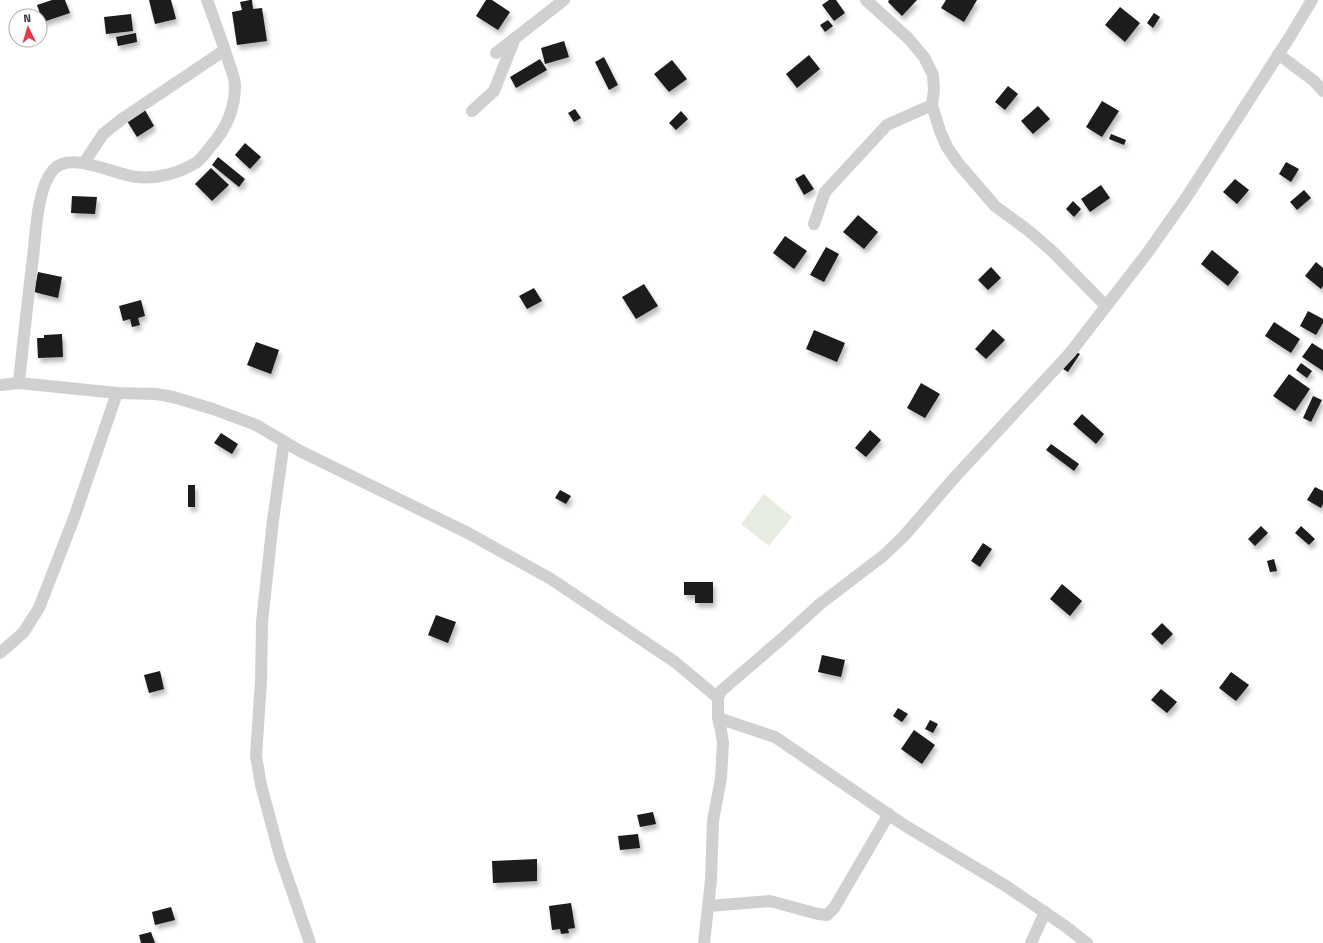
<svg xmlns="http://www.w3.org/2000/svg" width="1323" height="943" viewBox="0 0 1323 943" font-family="'Titillium Web',sans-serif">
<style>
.green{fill:#e6ecdf}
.building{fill:#1a1a1a;filter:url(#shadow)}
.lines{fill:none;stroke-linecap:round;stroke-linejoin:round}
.minor{stroke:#d0d0d0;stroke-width:12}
</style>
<defs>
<filter id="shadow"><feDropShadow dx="2.5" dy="4.5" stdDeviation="2" flood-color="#0004"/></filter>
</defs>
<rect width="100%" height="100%" fill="#fff"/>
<path class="green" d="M764 494 792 517 769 546 741 524Z"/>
<g class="building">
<path d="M52 0H65L70 13 43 22 37 5Z"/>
<path d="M149 0H171L176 19 155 24Z"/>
<path d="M250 0H252L253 9 262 8 267 41 237 45 232 12 242 10 240 2Z"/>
<path d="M486 0H492L510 12 498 30 476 16Z"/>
<path d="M829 0H836L845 13 834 21 822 5Z"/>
<path d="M889 0H917L902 16 888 2Z"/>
<path d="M946 0H977L964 22 941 8Z"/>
<path d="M1120 7 1140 23 1125 42 1105 25Z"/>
<path d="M1154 13 1160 17 1153 28 1147 23Z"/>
<path d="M131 14 133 31 106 34 104 17Z"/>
<path d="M828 20 833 26 825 32 820 25Z"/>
<path d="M136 33 137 42 118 46 116 37Z"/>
<path d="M564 41 569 57 545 64 541 48Z"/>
<path d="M809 55 820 69 797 88 786 74Z"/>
<path d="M604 57 618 85 609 90 595 62Z"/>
<path d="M540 59 547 70 516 88 510 77Z"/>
<path d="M672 60 687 79 669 92 654 74Z"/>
<path d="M1008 86 1018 94 1005 110 995 102Z"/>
<path d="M1102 101 1119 111 1102 137 1086 127Z"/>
<path d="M1038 106 1050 119 1033 134 1021 121Z"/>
<path d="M575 109 581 118 574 122 568 113Z"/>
<path d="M145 110 154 126 137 137 127 121Z"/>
<path d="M681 111 688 119 676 130 669 123Z"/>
<path d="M1111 134 1126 140 1124 145 1109 139Z"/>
<path d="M245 143 261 157 250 169 235 155Z"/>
<path d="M218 157 245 179 239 187 212 165Z"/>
<path d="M1286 162 1299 169 1291 182 1279 174Z"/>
<path d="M211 168 229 185 212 201 195 184Z"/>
<path d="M804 174 814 189 804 195 795 179Z"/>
<path d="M1235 179 1249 190 1237 204 1223 192Z"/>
<path d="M1101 185 1110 198 1090 212 1081 199Z"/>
<path d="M1304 190 1311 198 1297 210 1290 202Z"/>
<path d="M72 196 97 197 95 214 71 213Z"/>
<path d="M1073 201 1081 209 1074 217 1066 209Z"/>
<path d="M858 215 878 232 864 249 843 232Z"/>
<path d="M785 236 807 251 794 269 773 253Z"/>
<path d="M826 247 839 254 824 282 810 275Z"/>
<path d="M1212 250 1239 272 1228 286 1201 264Z"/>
<path d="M1316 262 1323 268V286L1321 289 1305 276Z"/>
<path d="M991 267 1001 278 988 290 978 280Z"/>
<path d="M38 272 62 277 58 298 34 292Z"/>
<path d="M644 284 658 306 636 319 622 297Z"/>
<path d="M534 288 542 301 527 309 519 296Z"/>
<path d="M141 300 145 316 138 318 140 325 132 327 130 319 123 321 119 306Z"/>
<path d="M1308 311 1323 319V323L1316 335 1300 326Z"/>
<path d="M1274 322 1300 339 1291 353 1265 336Z"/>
<path d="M993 329 1005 340 986 359 975 349Z"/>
<path d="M814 330 845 343 837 362 806 349Z"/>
<path d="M62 334 63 357 38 358 37 338H44V335Z"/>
<path d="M256 342 279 350 271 374 247 365Z"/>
<path d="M1312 343 1323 350V371L1302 357Z"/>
<path d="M1076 352 1080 354 1068 372 1063 369Z"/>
<path d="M1301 363 1312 371 1307 378 1296 370Z"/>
<path d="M1289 374 1310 389 1295 411 1273 396Z"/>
<path d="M921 383 940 394 925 418 907 408Z"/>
<path d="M1313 396 1322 400 1311 422 1303 418Z"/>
<path d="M1082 414 1104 434 1096 444 1073 424Z"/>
<path d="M870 430 881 440 866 457 855 448Z"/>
<path d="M221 433 238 444 232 454 214 443Z"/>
<path d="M1051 444 1079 464 1074 471 1046 450Z"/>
<rect x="188" y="485" width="7" height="22"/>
<path d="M1315 487 1323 491V504L1321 508 1307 500Z"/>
<path d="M560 490 571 496 566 504 555 498Z"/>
<path d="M1261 526 1268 533 1255 546 1248 539Z"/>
<path d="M1301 526 1315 539 1309 545 1295 533Z"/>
<path d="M983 543 992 549 980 567 971 561Z"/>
<path d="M1274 559 1277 571 1270 572 1267 561Z"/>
<path d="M684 582H713V603H695V595H684Z"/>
<path d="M1062 584 1082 601 1070 616 1050 599Z"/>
<path d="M436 615 456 622 448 643 428 635Z"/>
<path d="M1162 623 1173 634 1162 645 1151 634Z"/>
<path d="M822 655 845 660 841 677 818 672Z"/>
<path d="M160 671 164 689 149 693 144 675Z"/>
<path d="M1231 672 1249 685 1236 701 1219 688Z"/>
<path d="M1161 689 1177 702 1167 713 1151 700Z"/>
<path d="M898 708 908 714 902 722 893 716Z"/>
<path d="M930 720 938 724 933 733 925 729Z"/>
<path d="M914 730 935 745 922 764 901 749Z"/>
<path d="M653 812 656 824 640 827 637 815Z"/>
<path d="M638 834 640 848 620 850 618 836Z"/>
<path d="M537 859V881L493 883 492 861Z"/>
<path d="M571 903 575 928 568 929 569 933 561 934 560 929 552 930 549 906Z"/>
<path d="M171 907 175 920 155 925 152 912Z"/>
<path d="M151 932 155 943H141L139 935Z"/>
</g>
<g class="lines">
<g class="minor">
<path d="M866 0 908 38 924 57 933 75 934 90 932 105 940 131 947 147 958 163 995 206 1029 231 1053 252 1106 306"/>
<path d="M496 53 564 0"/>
<path d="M1278 54 1314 81 1323 91"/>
<path d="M472 111 494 91 515 38"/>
<path d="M84 163 103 134 122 119 225 50"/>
<path d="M814 224 825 192 887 125 932 105"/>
<path d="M19 383C23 341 28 299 33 257 36 232 37 189 53 170 70 150 115 175 137 177 158 179 180 173 197 162 202 158 207 151 211 146 226 129 235 109 235 86 235 79 232 72 230 66 223 44 215 22 207 0"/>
<path d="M0 385 19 383 117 393 156 394 173 397 213 409 256 425 300 451 468 533 551 579 675 662 718 698"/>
<path d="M284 442 273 520 262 622 261 681 256 756 261 785 280 856 310 943"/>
<path d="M0 653 23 633 39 608 74 518 117 393"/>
<path d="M718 718 775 737 904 825 1006 886 1065 926 1087 943"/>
<path d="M709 906 770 901 818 914 827 915 834 908 889 814"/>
<path d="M704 943 711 880 713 821 721 778 723 743 721 730 718 718V698L721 691 785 636 820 604 883 556 904 536 955 477 1070 353 1148 252 1186 198 1291 35 1312 0"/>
<path d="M1031 943 1045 912"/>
</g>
</g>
<g transform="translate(28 28) rotate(355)"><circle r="19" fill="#ffffff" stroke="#adadad"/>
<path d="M0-3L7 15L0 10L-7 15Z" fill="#e63946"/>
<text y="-6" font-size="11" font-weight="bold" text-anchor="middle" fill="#333333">N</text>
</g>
</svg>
